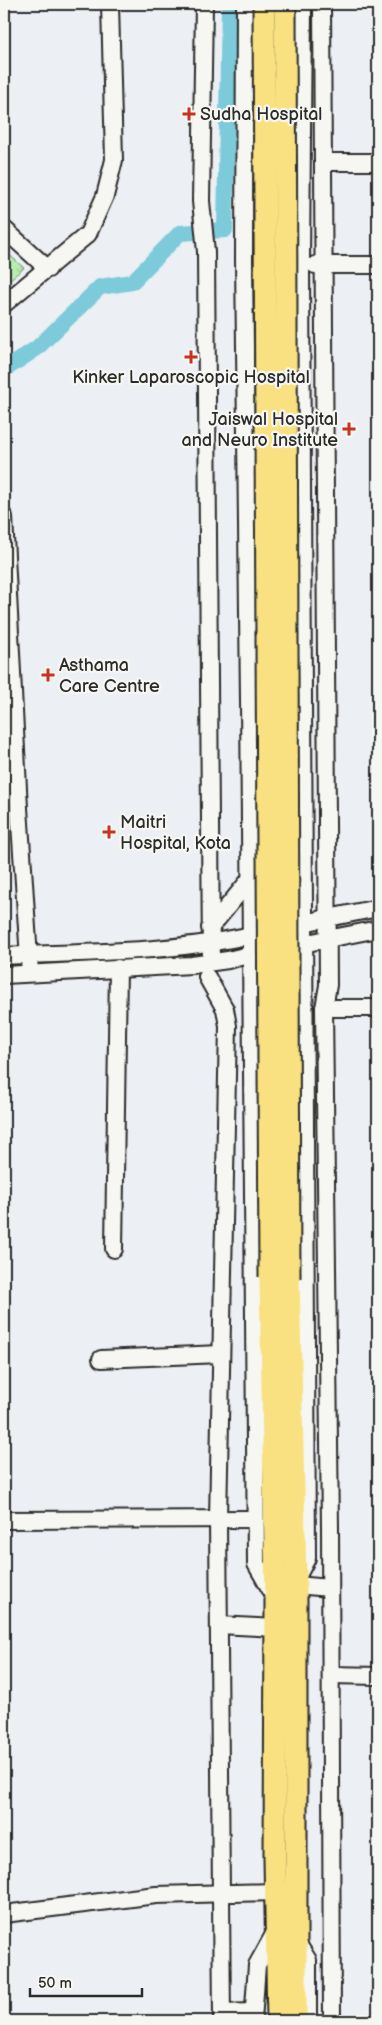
<svg xmlns="http://www.w3.org/2000/svg" width="382" height="2025" viewBox="0 0 382 2025" font-family="'Balsamiq Sans',sans-serif">
<style>
.park{fill:url(#park-tufts);stroke:#718c6e}
.lines{fill:none;stroke-linecap:round;stroke-linejoin:round}
.canal{stroke:#7ccada;stroke-width:16}
.minor-casing{stroke:#2b2b2b;stroke-width:20}
.major-casing{stroke:#2b2b2b;stroke-width:25}
.minor{stroke:#f6f6f2;stroke-width:16}
.major{stroke:#f9e181;stroke-width:21}
.major-bridge-casing{stroke:#2b2b2b;stroke-width:25;stroke-linecap:butt}
.major-bridge{stroke:#f9e181;stroke-width:21}
.poi-dot{fill:#c8321e;stroke:#f6f6f2;stroke-width:2}
.labels{text-anchor:middle;stroke-width:4.5;stroke-linejoin:round;paint-order:stroke}
.poi-label{font-size:18px;fill:#2b2b2b;stroke:#f6f6f2;text-anchor:start}
</style>
<defs>
<pattern id="park-tufts" width="24" height="20" patternUnits="userSpaceOnUse" patternTransform="scale(1.25)"><rect width="24" height="20" fill="#b7edb0"/><path d="M3 7l-1-3M5 7V3M7 7l1-3M15 17l-1-3M17 17v-4M19 17l1-3" fill="none" stroke="#9ecb98"/></pattern>
</defs>
<rect width="100%" height="100%" fill="#eceff4"/>
<filter id="ink" filterUnits="userSpaceOnUse"><feTurbulence type="fractalNoise" baseFrequency=".02" numOctaves="2"/><feDisplacementMap in="SourceGraphic" scale="10" xChannelSelector="R" yChannelSelector="G"/><feConvolveMatrix kernelMatrix="1 2 1 2 8 2 1 2 1" color-interpolation-filters="sRGB"/></filter>
<g filter="url(#ink)">
<path class="park" d="M4 250 24 268 4 284Z"/>
<g class="lines">
<path class="canal" d="M4 370 37 348 100 287 132 282 180 233 225 230 229 4"/>
<defs>
<g id="minor">
<path d="M204 4 201 201 206 252 211 962"/>
<path d="M245 4 244 259 249 700 256 1564 276 1599"/>
<path d="M322 4 328 985 324 1008 330 1528 332 2021"/>
<path d="M324 162H378"/>
<path d="M4 229 48 269"/>
<path d="M315 265H378"/>
<path d="M4 304 88 234 105 196 114 160 110 4"/>
<path d="M4 517 19 808 30 973"/>
<path d="M293 925 378 908"/>
<path d="M210 928 251 878"/>
<path d="M292 946 378 929"/>
<path d="M4 956C89 952 177 953 260 933"/>
<path d="M4 975 192 965 228 960 261 952"/>
<path d="M207 977 225 1009 228 1026 218 1519 222 2021"/>
<path d="M324 1008H378"/>
<path d="M114 1249 118 968"/>
<path d="M101 1359 221 1354"/>
<path d="M4 1520 255 1519"/>
<path d="M296 1579 307 1558 301 265 303 4"/>
<path d="M296 1585 330 1588"/>
<path d="M219 1625 276 1628"/>
<path d="M331 1675 378 1676"/>
<path d="M4 1914 156 1895 276 1892"/>
<path d="M296 1941 308 1960V2021"/>
<path d="M222 2013 252 2012"/>
<path d="M253 2021 257 1965 277 1929"/>
</g>
<g id="major">
<path d="M270 1277 276 1599 275 1859 278 2021"/>
<path d="M289 1278 296 1579V2021"/>
</g>
</defs>
<use href="#minor" class="minor-casing"/>
<use href="#major" class="major-casing"/>
<use href="#minor" class="minor"/>
<use href="#major" class="major"/>
<defs>
<g id="major-bridge">
<path d="M264 4 270 1277"/>
<path d="M285 4 289 1278"/>
</g>
</defs>
<use href="#major-bridge" class="major-bridge-casing"/>
<use href="#major-bridge" class="major-bridge"/>
</g>
</g>
<g class="poi-dot">
<path d="M186.5 106.5h5v5h5v5h-5v5h-5v-5h-5v-5h5z"/>
<path d="M188.5 349.5h5v5h5v5h-5v5h-5v-5h-5v-5h5z"/>
<path d="M346.5 421.5h5v5h5v5h-5v5h-5v-5h-5v-5h5z"/>
<path d="M45.5 667.5h5v5h5v5h-5v5h-5v-5h-5v-5h5z"/>
<path d="M106.5 824.5h5v5h5v5h-5v5h-5v-5h-5v-5h5z"/>
</g>
<g class="labels">
<g class="poi-label">
<text x="200" y="120">Sudha Hospital</text>
<text x="191" y="383" text-anchor="middle">Kinker Laparoscopic Hospital</text>
<text x="338" y="425" text-anchor="end">Jaiswal Hospital<tspan x="338" dy="21">and Neuro Institute</tspan></text>
<text x="59" y="671">Asthama<tspan x="59" dy="21">Care Centre</tspan></text>
<text x="120" y="828">Maitri<tspan x="120" dy="21">Hospital, Kota</tspan></text>
</g>
</g>
<rect width="382" height="2025" fill="none" stroke="#f6f6f2" stroke-width="20"/>
<rect x="10" y="10" width="362" height="2005" fill="none" stroke="#2b2b2b" stroke-width="2" filter="url(#ink)"/>
<path d="M30 1988v8h112v-8" fill="none" stroke="#2b2b2b" stroke-width="2.5"/>
<text x="38" y="1988" font-size="15" fill="#2b2b2b" stroke="#f6f6f2" stroke-width="4" paint-order="stroke">50 m</text>
</svg>
